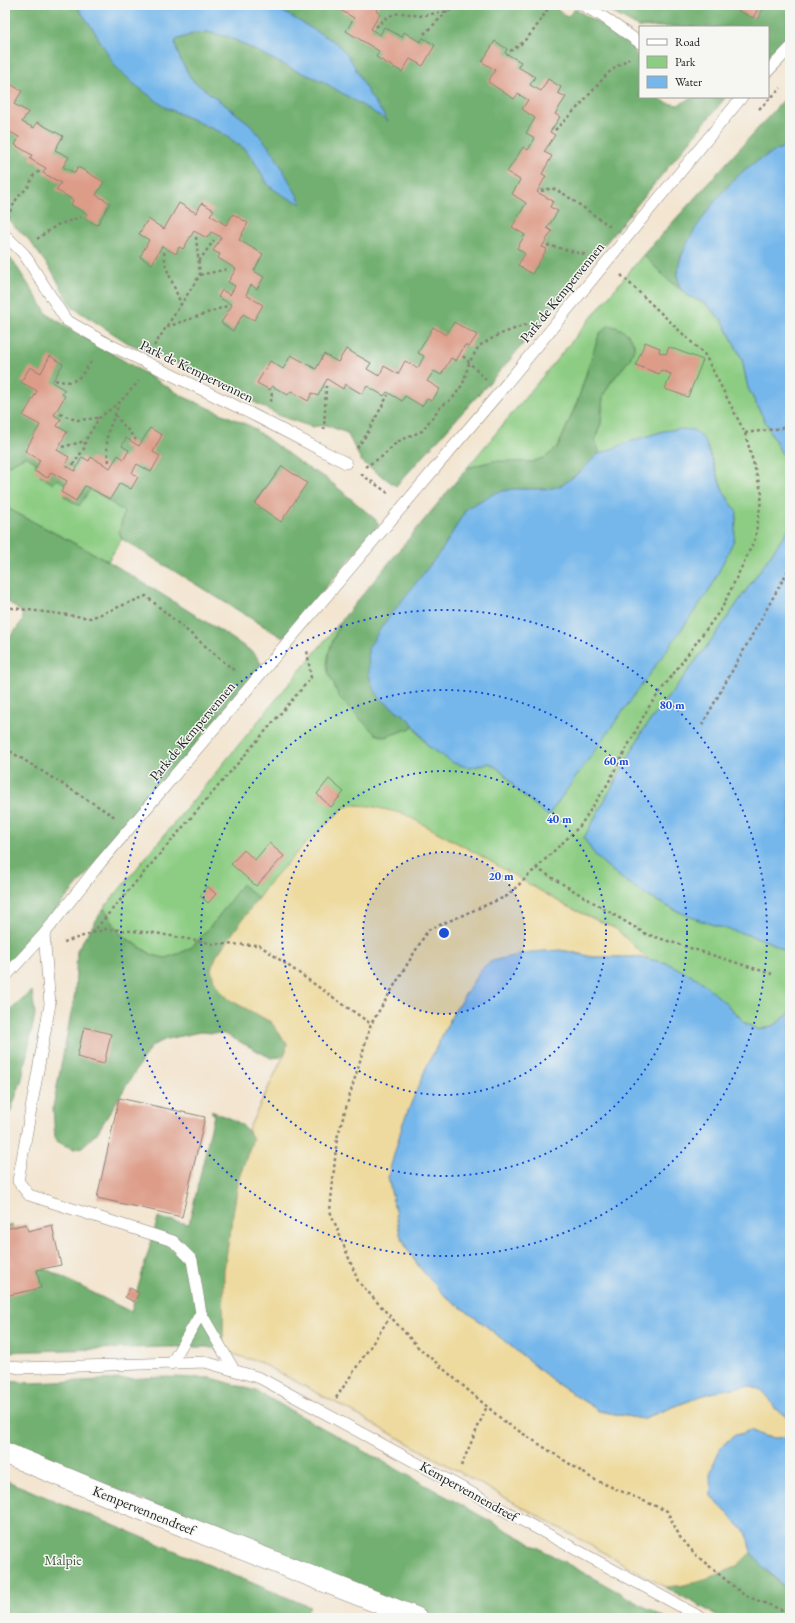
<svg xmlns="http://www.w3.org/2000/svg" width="795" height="1623" viewBox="0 0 795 1623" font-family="'EB Garamond',serif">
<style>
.green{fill:#8dcd83;stroke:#547450}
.forest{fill:#72b071;stroke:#476646}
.sand{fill:#eeda9e;stroke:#857b5d}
.water{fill:#76b7eb;stroke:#496a84}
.building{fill:#dd9c88}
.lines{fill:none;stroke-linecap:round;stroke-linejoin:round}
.service-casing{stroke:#888076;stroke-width:12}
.minor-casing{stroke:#888076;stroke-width:22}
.path{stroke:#888076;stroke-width:2.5;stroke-dasharray:3 3;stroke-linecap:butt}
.service{stroke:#fff;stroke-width:11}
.minor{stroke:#fff;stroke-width:21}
.ring{fill:none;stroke:#1d4ed8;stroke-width:2;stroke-dasharray:2 4}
.labels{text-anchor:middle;stroke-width:3;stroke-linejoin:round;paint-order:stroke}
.street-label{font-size:14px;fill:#1c1c1c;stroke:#f6f6f2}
.park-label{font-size:14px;fill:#445a40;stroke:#f6f6f2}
.centre{fill:#1d4ed8;stroke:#f6f6f2;stroke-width:2}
.ring-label{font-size:12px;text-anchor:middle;font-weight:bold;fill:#1d4ed8;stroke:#f6f6f2;stroke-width:3;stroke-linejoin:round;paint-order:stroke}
</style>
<rect width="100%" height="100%" fill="#f6f6f2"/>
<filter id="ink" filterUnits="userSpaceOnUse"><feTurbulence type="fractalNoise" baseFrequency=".025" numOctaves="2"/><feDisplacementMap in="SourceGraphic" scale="8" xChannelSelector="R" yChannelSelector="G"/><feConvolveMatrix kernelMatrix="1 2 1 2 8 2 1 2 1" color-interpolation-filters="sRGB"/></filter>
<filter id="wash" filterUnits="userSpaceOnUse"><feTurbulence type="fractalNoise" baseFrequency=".012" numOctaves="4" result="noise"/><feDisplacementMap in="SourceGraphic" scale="16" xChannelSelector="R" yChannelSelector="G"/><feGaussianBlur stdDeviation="0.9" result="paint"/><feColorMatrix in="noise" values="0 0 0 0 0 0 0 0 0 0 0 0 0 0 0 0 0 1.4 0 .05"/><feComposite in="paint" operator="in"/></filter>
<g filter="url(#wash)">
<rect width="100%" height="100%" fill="#f3e5d0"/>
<g class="green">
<path d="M643 255 669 281 689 296 706 304 724 323 742 359 748 388 782 454 787 459 790 465V527L716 634 644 729 584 838C588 845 593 852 598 858 629 888 670 911 711 924 735 933 771 937 790 955V1013L775 1025 759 1030 747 1024 721 999 667 963 648 959 616 929 566 906 481 856 404 814 370 806 354 805 345 807 308 841 269 883 258 898 242 885 216 920 192 947 178 954 165 958 153 955 120 934 104 908 340 622 329 651 385 737 414 727 428 746 454 763 470 768 490 763 504 773 516 789 725 495 705 441 664 431 629 442 600 454 595 439 601 423 603 396 611 382 630 359 635 346 627 333 590 361 578 400 558 447 546 457 532 462 493 461 467 468Z"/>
<path d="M26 456 45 469 40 475C66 480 68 482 79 506L90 488 124 512 119 532 122 539 108 561 5 507V465L7 466Z"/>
</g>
<g class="forest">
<path d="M5 5H76L93 29 165 107 222 133 244 149 254 161 269 186 301 203 288 180 250 124 192 80 180 59 175 44 176 40 195 33 208 32 229 37 288 67 322 81 387 120 369 94 298 21 282 11 277 5H551L567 17 575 9 630 42 640 62V97H657L667 103 678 105 694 97H723L725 98 508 362 396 486 362 462 347 433 326 425 312 427 280 416 202 374 128 343 72 307 53 273 29 240 5 217Z"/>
<path d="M599 5H728L754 18 761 5H790V41L768 60V27H640V28Z"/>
<path d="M790 93V144L771 153 707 211 681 256 677 273 680 288 669 281 643 255Z"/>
<path d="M5 255 13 261 48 315 184 397 250 426 306 467 326 478 375 519 379 525 283 638 122 539 119 532 124 512 91 488 79 506 64 496 70 487 57 479 53 484 40 475 44 468 26 456 7 466 5 465Z"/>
<path d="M609 325C624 329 628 332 635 346L630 359 611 382 603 396 601 423 595 439 600 454 597 455 581 471 561 486 548 489H512L467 508 442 550 382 700 410 720 414 727 385 737 375 734 340 699 328 672 327 664 329 651 340 622 467 468 493 461 532 462 546 457 558 447 578 400 599 334Z"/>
<path d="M5 507 108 561 224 633 254 653 262 665 111 846 23 948 5 966V643L23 620 22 613 5 599Z"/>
<path d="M242 884 258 898 217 955 230 1000 271 1022 287 1044 286 1051 281 1057 271 1058 225 1034 200 1032 167 1039 151 1046 97 1133 82 1147 74 1149 64 1145 55 1140 53 1107 75 993 77 950 104 908 120 934 152 955 165 958 178 954 192 947 216 920Z"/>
<path d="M32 991 35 1014 22 1079 10 1113 5 1118V1015Z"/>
<path d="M211 1111C229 1118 244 1121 253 1139L239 1178 224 1270 223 1351 208 1347H163L5 1352V1227L12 1225 14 1232 27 1228 38 1265 131 1312 158 1218 189 1224 214 1115Z"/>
<path d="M166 1377 212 1378 256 1391 665 1618H431L5 1444V1381L33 1383Z"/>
<path d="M5 1480 310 1607 301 1618H5Z"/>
<path d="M752 1551C762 1565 774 1582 790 1590V1618H722L665 1587 684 1585 711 1577 736 1567Z"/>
</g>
<path class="sand" d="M354 805 370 806 404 814 481 856 566 906 616 929 648 959 636 957H593L567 951H552L525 953 492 961 481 969 453 1014 425 1070 388 1176 400 1234 407 1249 420 1268 443 1294 485 1325 556 1383 599 1411 642 1419 704 1395 726 1389 747 1386 759 1389 770 1398 775 1409 787 1416 790 1427 787 1436C773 1442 763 1435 750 1430 745 1433 740 1433 735 1436 712 1447 713 1474 711 1496L747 1534 750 1549 752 1551 736 1567 711 1577 684 1585 665 1587 338 1404 259 1362 223 1351 224 1270 239 1178 253 1139 248 1130 286 1051 287 1044 271 1022 230 1000 219 989 214 980 211 969 217 955 269 883 308 841 345 807Z"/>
<g class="water">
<path d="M76 5H277L282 11 338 44 351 60 369 94 388 121 322 81 288 67 229 37 208 32 195 33 176 40 175 44 180 59 192 80 250 124 273 152 302 204 284 196 269 186 254 161 245 149 222 133 165 107 134 84 115 66 93 29Z"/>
<path d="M790 144V465L787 459 782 454 748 388 742 359 724 323 706 304 689 296 680 288C679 283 677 278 678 273 678 245 720 192 740 174 754 161 773 152 790 144Z"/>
<path d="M679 429 693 430 698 433 705 441 723 491 737 512 734 540 711 588 548 816 516 789 504 773 490 763 470 768 453 763 428 746 410 720 382 700 374 690 369 675 368 649 382 626 442 550 467 508 495 493 512 489H548L561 486 581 471 597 455 629 442 664 431Z"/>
<path d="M790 527V955C771 937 735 933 711 924 670 911 629 888 598 858 592 852 588 845 584 838L644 729 716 634Z"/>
<path d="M560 950 593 957H636L667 963 698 979 721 999 746 1024 759 1030 775 1025 790 1013V1427L787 1416 775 1409 769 1398 759 1389 747 1386 726 1389 704 1395 642 1419 599 1411 556 1383 485 1325 443 1294 420 1268 407 1249 400 1234 388 1176 403 1123 425 1070 453 1014 481 969 492 961 531 952Z"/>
<path d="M790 1428V1590L785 1587 761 1565 750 1549 747 1534 711 1496 710 1475 715 1460 721 1447 735 1435 742 1434 750 1430C763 1436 774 1442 787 1435Z"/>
</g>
<g id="blocks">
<g class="building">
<path d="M343 5H379L376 11 380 14 371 29 380 35 384 27 402 37 404 32 420 42 423 38 435 45 423 66 410 59 402 72 376 57 379 51 346 31 354 18 340 10Z"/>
<path d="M727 5H760L753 18Z"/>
<path d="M495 41 507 49 505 53 521 62 518 67 535 77 530 85 541 91 548 79 561 87 558 93 566 97 555 114 560 117 550 132 555 135 544 152 552 156 542 174 546 176 537 192 553 201 550 207 558 211 547 228 552 231 542 247 547 249 532 274 518 265 525 254 517 248 525 235 512 227 526 203 512 194 520 180 507 172 523 147 528 150 535 138 526 133 535 118 522 109 528 100 518 94 514 99 488 82 495 70 482 62Z"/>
<path d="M5 81 22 91 14 104 28 112 22 122 34 128 37 122 63 136 55 150 69 157 63 167 75 173 78 167 104 182 96 195 110 203 97 225 84 218 87 214 71 205 73 200 56 190 61 183 43 173 46 168 30 159 32 155 15 145 19 137 5 129Z"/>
<path d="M179 203 196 213 202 203 214 210 210 215 226 225 233 214 248 223 239 240 263 254 254 271 264 277 257 289 251 285 246 295 263 305 254 320 243 314 233 331 221 323 232 305 218 297 222 290 230 295 235 286 228 282 236 269 218 258 220 254 213 251 221 237 211 232 207 238 194 231 183 249 179 247 176 254 162 246 152 264 140 257 149 240 139 234 148 219 164 229Z"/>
<path d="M454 322 477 335 469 347 465 345 456 361 451 358 441 375 434 371 427 381 440 389 432 401 427 399 422 406 405 396 402 401 387 392 384 396 367 386 362 394 345 384 343 389 327 379 318 396 312 393 308 401 291 391 288 395 272 386 270 390 257 383 270 361 283 369 291 355 316 369 324 354 338 362 346 349 371 363 367 369 379 376 384 366 398 374 405 361 418 368 424 356 418 353 433 327 446 335Z"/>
<path d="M645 342 660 348 659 352 666 354 669 347 703 360 688 397 665 389 671 374 661 370 659 374 636 365Z"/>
<path d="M50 356 63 364 52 382 65 390 62 394 65 396 54 415 61 419 57 426 67 432 57 450 69 457 65 465 75 471 82 457 89 461 91 457 110 468 118 455 124 459 129 450 122 446 126 438 139 446 150 428 162 435 153 452 160 456 151 472 137 464 132 473 138 477 131 489 120 483 110 499 85 486 76 501 61 492 67 481 51 472 48 478 34 471 40 460 25 451 40 425 23 416 37 391 21 382 30 367 41 373Z"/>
<path d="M282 466 307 483 281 522 255 504Z"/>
<path d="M329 779 344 792 331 807 317 794Z"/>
<path d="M269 843 284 856 256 886 231 864 244 850 255 860Z"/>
<path d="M207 886 216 894 208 903 200 896Z"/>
<path d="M84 1027 111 1034 104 1064 77 1057Z"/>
<path d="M119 1098 205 1117 182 1217 97 1198Z"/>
<path d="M26 1224 28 1231 52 1225 61 1265 37 1270 41 1288 5 1296V1229Z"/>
<path d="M130 1288 139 1293 134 1302 125 1297Z"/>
</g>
</g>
</g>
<g filter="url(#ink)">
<use href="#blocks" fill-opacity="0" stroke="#888076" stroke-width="1"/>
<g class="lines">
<defs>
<g id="service">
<path d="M582 5 602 16 640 43"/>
<path d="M768 71 790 48"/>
<path d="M5 235 24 254 66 320 104 342 242 409 346 463"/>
<path d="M44 934 50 1004 18 1181 29 1195 173 1241 192 1260 201 1313"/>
<path d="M5 977 44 934 101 862 498 394 742 97"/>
<path d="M171 1364 201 1313 234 1370"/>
<path d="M5 1365 20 1368 205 1362 260 1378 702 1618"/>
</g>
<path id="minor" d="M5 1453 143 1510 417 1618"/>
</defs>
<use href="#service" class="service-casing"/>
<use href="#minor" class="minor-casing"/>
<g class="path">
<path d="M376 27 386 18 394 14 405 13 419 16 449 11 456 5"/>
<path d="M424 34 448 11"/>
<path d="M510 51C529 41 539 23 550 5"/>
<path d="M759 109 781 88"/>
<path d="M555 130 581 104 608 73 629 58"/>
<path d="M541 191 552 188 564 194 611 227"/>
<path d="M7 217 17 198 28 187 34 175 41 170"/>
<path d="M37 239 57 225 81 217"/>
<path d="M547 245 587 255"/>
<path d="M164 252 166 267 181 304"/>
<path d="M199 261 214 240"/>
<path d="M200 275 228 269"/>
<path d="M621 275 705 355 745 433 762 494 755 539 722 608 648 708 607 785 580 826 507 896 428 930 371 1024 337 1138 330 1211 358 1281 418 1347 505 1422 593 1479 667 1511 680 1537 697 1556 744 1595 790 1613"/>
<path d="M167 327 227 306"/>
<path d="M154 346 200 275 196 237"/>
<path d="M463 356 486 380"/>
<path d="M55 380C78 386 81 376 93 359"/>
<path d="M271 402 272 391"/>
<path d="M60 414 76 420 99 418"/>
<path d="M115 415 136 440"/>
<path d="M324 430 326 386"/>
<path d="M745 433 790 427"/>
<path d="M62 447 85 441"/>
<path d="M357 448 367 434 388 395"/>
<path d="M109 462 107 448V434L120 402"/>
<path d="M73 465 85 447V441L99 418 121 401 139 381"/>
<path d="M365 467 383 456 397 442 422 431 441 406 452 399 463 384 469 363 479 346 498 335 528 324"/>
<path d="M361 474 388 493"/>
<path d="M5 607 91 618 146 596 236 672"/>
<path d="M702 725 790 567"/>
<path d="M5 748 115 817"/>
<path d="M536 868 646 934 772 974"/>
<path d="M92 933 311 678 307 650"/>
<path d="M64 942 106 929 155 933 214 944 259 945 371 1024"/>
<path d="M336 1398 390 1317"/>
<path d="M461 1466 487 1406"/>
</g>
<use href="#service" class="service"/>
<use href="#minor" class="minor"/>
</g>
</g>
<circle cx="444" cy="933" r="81" fill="#1d4ed8" fill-opacity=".12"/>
<g class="ring">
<circle cx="444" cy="933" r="81"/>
<circle cx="444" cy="933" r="162"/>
<circle cx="444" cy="933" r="243"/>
<circle cx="444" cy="933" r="323"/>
</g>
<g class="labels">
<g class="street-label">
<text transform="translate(562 292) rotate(-51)" y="5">Park de Kempervennen</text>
<text transform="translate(197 371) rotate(26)" y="5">Park de Kempervennen</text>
<text transform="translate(192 731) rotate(-50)" y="5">Park de Kempervennen</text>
<text transform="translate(469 1491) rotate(29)" y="5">Kempervennendreef</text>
<text transform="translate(144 1510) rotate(22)" y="5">Kempervennendreef</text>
</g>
<g class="park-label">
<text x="63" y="1565">Malpie</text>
</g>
</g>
<circle cx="444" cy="933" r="6" class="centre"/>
<g class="ring-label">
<text x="672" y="709">80 m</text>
<text x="616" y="765">60 m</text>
<text x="559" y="823">40 m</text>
<text x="501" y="880">20 m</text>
</g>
<rect width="795" height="1623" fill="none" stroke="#f6f6f2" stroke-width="20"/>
<rect x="639" y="26" width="130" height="72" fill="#f6f6f2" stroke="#9f9f9c"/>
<rect x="647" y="39" width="20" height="6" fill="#ffffff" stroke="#9f9f9c"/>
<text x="675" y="46" font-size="12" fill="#1c1c1c">Road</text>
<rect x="647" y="56" width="20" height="12" fill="#8dcd83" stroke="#9f9f9c"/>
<text x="675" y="66" font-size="12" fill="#1c1c1c">Park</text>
<rect x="647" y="76" width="20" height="12" fill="#76b7eb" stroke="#9f9f9c"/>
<text x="675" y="86" font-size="12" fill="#1c1c1c">Water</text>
</svg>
